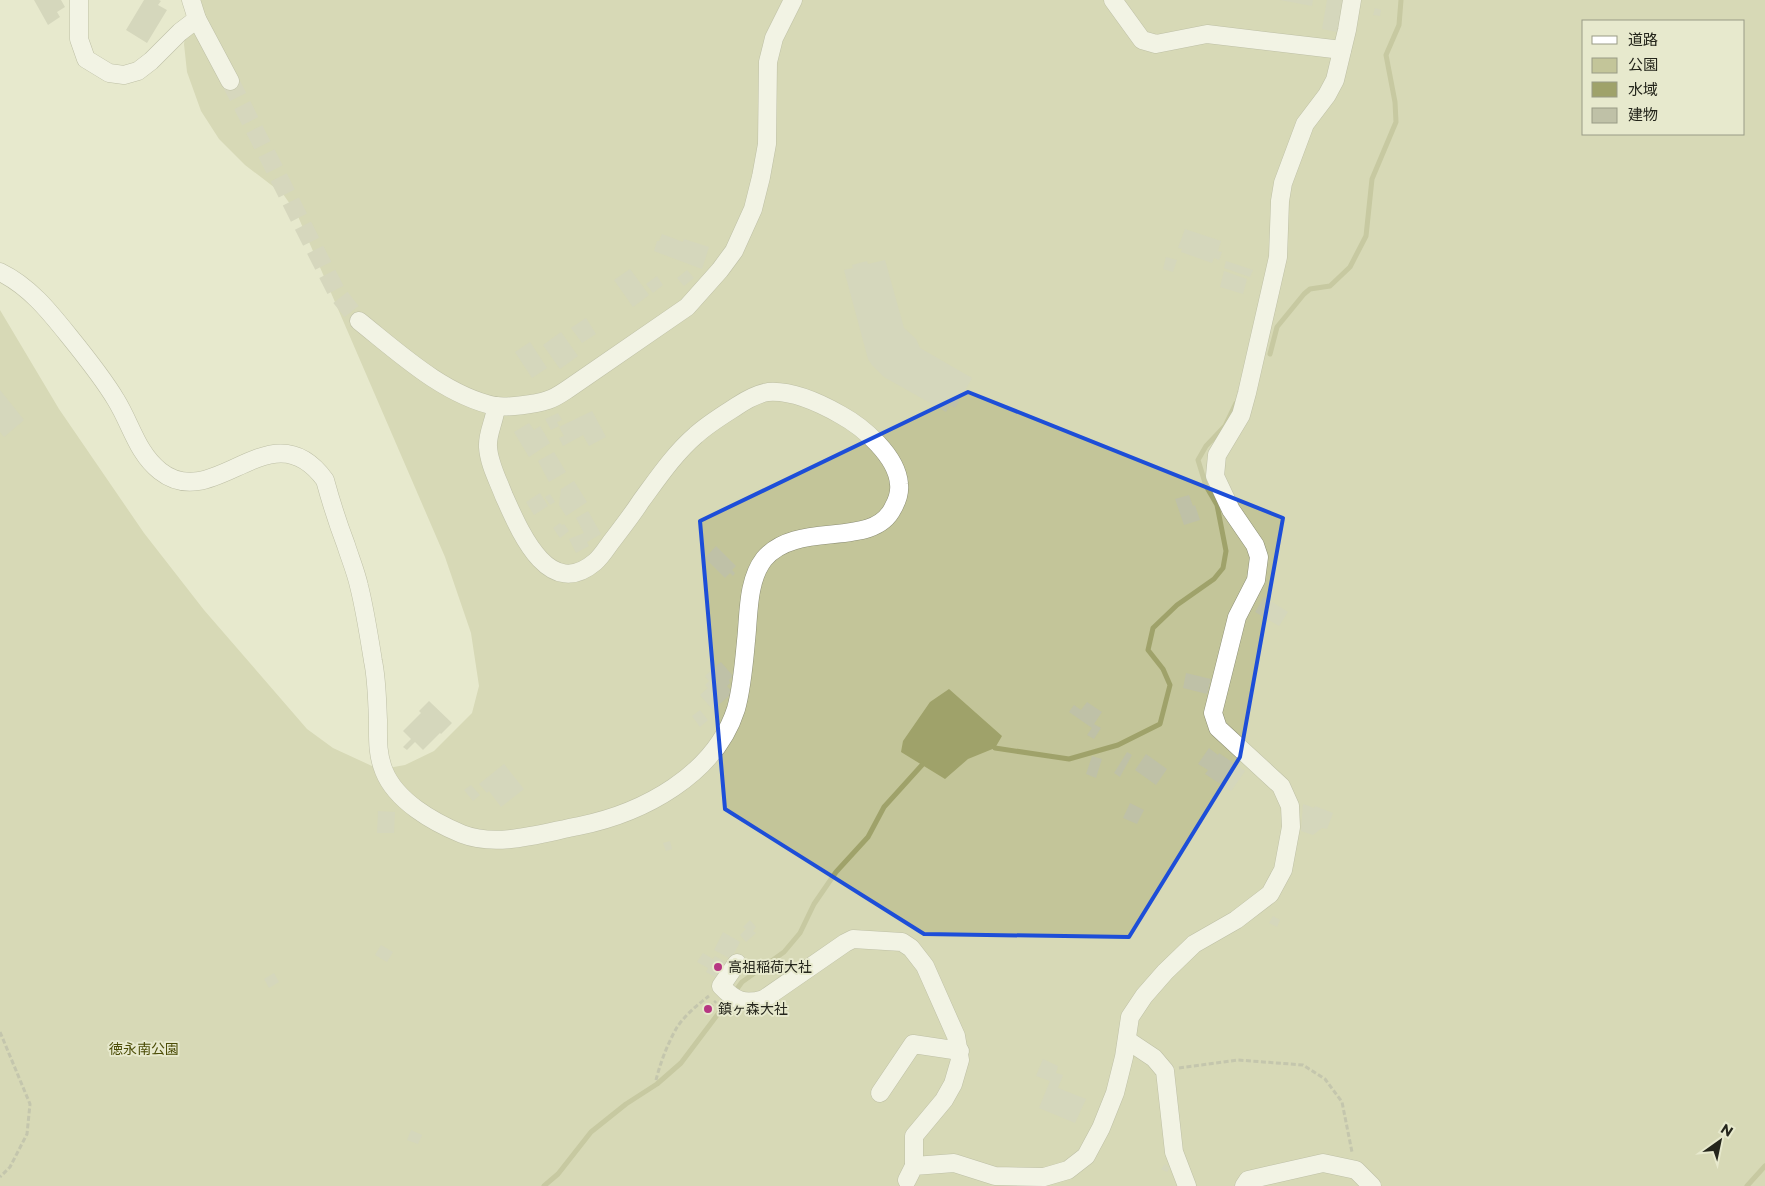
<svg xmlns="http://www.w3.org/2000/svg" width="1765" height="1186" viewBox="0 0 1765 1186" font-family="Montserrat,'Noto Sans JP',sans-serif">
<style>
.green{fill:#c3c599;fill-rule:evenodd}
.water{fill:#9fa26a}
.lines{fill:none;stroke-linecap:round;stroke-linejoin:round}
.stream{stroke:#9fa26a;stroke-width:5}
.building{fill:#bfc1a7}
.minor-tunnel{stroke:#c0c2a9;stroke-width:18;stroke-dasharray:18 9;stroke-linecap:butt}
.minor-casing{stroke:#8c8e75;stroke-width:19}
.path{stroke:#999b86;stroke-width:3;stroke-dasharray:5 2.5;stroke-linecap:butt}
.minor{stroke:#fff;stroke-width:18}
.marked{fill:none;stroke:#1d4ed8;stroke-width:4;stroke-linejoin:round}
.poi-dot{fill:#b63682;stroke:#e7e9cd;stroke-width:2}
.labels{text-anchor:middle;stroke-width:4;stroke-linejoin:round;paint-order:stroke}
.poi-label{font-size:14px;fill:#24251b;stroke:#e7e9cd;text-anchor:start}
.park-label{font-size:14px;fill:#4c4d07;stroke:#e7e9cd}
</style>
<rect width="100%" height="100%" fill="#e7e9cd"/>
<path class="green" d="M191 0H1765V1186H0V310L59 409 144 533 204 610 307 729 333 748 372 766 388 768 405 765 434 751 472 713 479 686 471 633 445 557 297 214 283 194 245 165 219 139 201 111 187 72 184 44ZM1584 21H1744V134H1584Z"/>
<path class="water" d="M949 689 1002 736 995 748 968 759 945 779 901 752 903 741 930 702Z"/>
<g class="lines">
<g class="stream">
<path d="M1270 354 1277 327 1304 294 1310 289 1330 286 1350 267 1366 236 1372 179 1396 122 1395 102 1386 55 1399 25 1401 0"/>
<path d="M995 748 1069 759 1118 745 1160 724 1170 685 1163 669 1148 650 1153 628 1177 605 1214 579 1223 568 1226 551 1217 505 1206 486 1198 460 1206 446 1225 426 1236 403"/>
<path d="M734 993 742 982 784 952 800 933 814 904 836 872 868 837 884 807 922 765"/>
<path d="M544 1186 558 1174 591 1132 626 1104 657 1084 681 1063 730 998"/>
<path d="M1747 1186 1765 1166"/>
</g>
</g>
<g class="building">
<path d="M34 0H61L65 7 57 12 60 17 48 25Z"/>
<path d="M144 0H159L161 1 158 5 167 10 147 43 126 30Z"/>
<path d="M1280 0H1313L1312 6Z"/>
<path d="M1327 0H1343L1337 32 1322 29Z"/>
<path d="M1375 8 1381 10 1380 16 1373 15Z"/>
<path d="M1185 229 1221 241 1218 251 1222 252 1219 260 1214 258 1212 263 1181 252 1182 249 1178 248Z"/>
<path d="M662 234 683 242 684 239 709 247 702 269 654 251 657 241H659Z"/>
<path d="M1166 257 1177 260 1173 272 1163 269Z"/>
<path d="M885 260 904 328 916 339 920 348 972 378 955 408 950 405 946 412 884 377 872 365 868 359 844 270 853 268 852 265 867 261 868 264Z"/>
<path d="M1226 261 1253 270 1250 277 1224 268Z"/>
<path d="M630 269 649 295 633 307 614 280Z"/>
<path d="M687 270 694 278 684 286 677 278Z"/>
<path d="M1224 271 1247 279 1243 294 1220 287Z"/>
<path d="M657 276 663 285 653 293 646 284Z"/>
<path d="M586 318 596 334 582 343 571 328Z"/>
<path d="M561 332 578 356 560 369 543 345Z"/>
<path d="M530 342 547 368 532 378 515 352Z"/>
<path d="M0 390 24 420 4 437 0 432Z"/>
<path d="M592 411 606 437 589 446 583 435 563 446 559 438 564 436 559 427Z"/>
<path d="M558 413 562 420 557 422 559 426 551 430 545 419Z"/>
<path d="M529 423 534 430 540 426 550 443 529 457 514 432Z"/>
<path d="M554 452 566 472 549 482 538 461Z"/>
<path d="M574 481 587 502 566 516 559 505 561 489Z"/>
<path d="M540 493 548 506 534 515 526 502Z"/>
<path d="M550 494 555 502 550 505 545 497Z"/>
<path d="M1189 495 1193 506 1195 505 1200 520 1184 525 1175 499Z"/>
<path d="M588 511 601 534 587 542 589 546 576 553 569 539 584 533 576 518Z"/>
<path d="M560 523 562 525 564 524 569 531 560 538 553 528Z"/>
<path d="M716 546 736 566 732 570 735 573 733 576 730 573 725 578 705 558Z"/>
<path d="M1264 597 1288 612 1279 626 1255 612Z"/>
<path d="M721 662 733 676 729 680 730 683 727 686 731 691 729 692 731 694 713 710 700 695 708 688 705 685 709 681 705 676Z"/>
<path d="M1186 673 1211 679 1207 694 1183 688Z"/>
<path d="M429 701 452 723 441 734 440 733 423 750 415 742 407 750 403 747 411 739 403 731 421 713 419 711Z"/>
<path d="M1087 702 1102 712 1094 724 1101 728 1094 739 1087 735 1092 728 1069 712 1074 705 1081 710Z"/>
<path d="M700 710 708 720 700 727 692 716Z"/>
<path d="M1209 748 1218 755 1219 753 1245 771 1231 791 1205 774 1208 770 1198 764Z"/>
<path d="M1127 752 1132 755 1120 777 1114 773Z"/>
<path d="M1146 754 1167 769 1156 785 1135 770Z"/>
<path d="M1092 756 1102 759 1096 778 1086 774Z"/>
<path d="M504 764 524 789 501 807 489 791 487 793 479 784Z"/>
<path d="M471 785 480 795 473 801 464 790Z"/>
<path d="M1130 803 1144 810 1137 824 1123 818Z"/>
<path d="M1303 804 1314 808 1315 806 1333 813 1327 829 1322 828 1313 835 1301 831Z"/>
<path d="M378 811 395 812 394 833H377Z"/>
<path d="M670 841 672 849 666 851 663 843Z"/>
<path d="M1273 916 1280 920 1277 927 1269 923Z"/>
<path d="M750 920 756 927 753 931 756 933 746 942 740 935 746 929 743 927Z"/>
<path d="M723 932 740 942 731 959 714 950Z"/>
<path d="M381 945 393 952 387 962 375 955Z"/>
<path d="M703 953 713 959 715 956 731 965 722 981 706 972 708 968 697 962Z"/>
<path d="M274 973 279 982 269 988 264 979Z"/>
<path d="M1043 1059 1058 1066 1056 1073 1063 1075 1058 1088 1086 1099 1075 1123 1039 1108 1050 1081 1036 1076Z"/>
<path d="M411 1130 422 1135 418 1144 407 1140Z"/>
<path d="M1165 1164 1170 1168 1167 1172 1161 1169Z"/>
</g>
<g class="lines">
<path class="minor-tunnel" d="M230 81 337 293 359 321"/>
<defs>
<g id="minor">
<path d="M79 0V39L86 59 109 73 124 75 138 71 151 61 180 32 197 19"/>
<path d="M191 0 197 19 230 81"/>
<path d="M1113 0 1142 40 1156 44 1207 34 1342 50"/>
<path d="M0 272C29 286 49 311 69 336 86 357 103 378 116 400 131 424 137 453 160 471 215 515 271 406 325 480 331 502 338 524 346 545 350 558 356 572 359 586 365 610 369 636 373 661 377 680 377 701 378 720 378 738 377 754 384 771 396 801 433 822 462 834 498 848 542 833 579 826 643 813 715 775 736 709 742 688 744 663 746 641 749 615 747 581 764 559 797 519 873 550 893 508 897 501 900 492 899 484 897 456 863 427 841 415 820 403 793 390 768 392 757 394 746 400 737 406 723 415 708 424 696 435 674 454 658 478 641 501 632 515 621 529 611 542 606 549 601 557 595 562 548 602 519 529 504 496 498 480 489 464 488 447 487 433 495 421 496 406"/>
<path d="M359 321C399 353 444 395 495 406 508 408 536 404 548 400 555 398 562 393 568 389L687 307 720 270 734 251 753 209 761 177 767 144 768 62 774 38 793 0"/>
<path d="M737 963 721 986C735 1001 744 1005 764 999L845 943 853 939 902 942 911 948 925 966 956 1036 960 1060 953 1084 944 1100 914 1136V1166"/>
<path d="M1127 1040 1154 1058 1165 1071 1174 1152 1187 1186"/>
<path d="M880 1093 913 1044 960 1051"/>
<path d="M907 1180 914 1166 954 1163 995 1176 1044 1177 1068 1170 1086 1156 1101 1128 1115 1093 1124 1057 1130 1017 1144 996 1165 972 1194 944 1236 920 1270 894 1283 870 1291 827 1290 806 1281 786 1218 728 1213 713 1237 617 1256 580 1259 557 1255 545 1231 510 1215 476 1217 455 1241 415 1247 393 1278 257 1280 201 1283 183 1305 124 1327 95 1335 80 1347 30 1352 0"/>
<path d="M1244 1186 1248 1180 1323 1163 1356 1170 1372 1186"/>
</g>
</defs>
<use href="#minor" class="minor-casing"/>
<g class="path">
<path d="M709 1008 716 1001"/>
<path d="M0 1032 30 1104 27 1134 10 1167 0 1177"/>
<path d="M1179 1068 1238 1060 1303 1065 1325 1079 1342 1102 1352 1152"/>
<path d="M656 1080C660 1064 667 1045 676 1029 683 1017 697 1005 709 996"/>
</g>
<use href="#minor" class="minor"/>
</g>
<path d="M0 0H1765V1186H0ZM968 392 1283 518 1240 757 1129 937 924 934 725 809 700 521Z" fill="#e7e9cd" fill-opacity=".55" fill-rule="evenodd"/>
<path class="marked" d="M968 392 1283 518 1240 757 1129 937 924 934 725 809 700 521Z"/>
<g class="poi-dot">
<circle cx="718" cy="967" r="5"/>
<circle cx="708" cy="1009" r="5"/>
</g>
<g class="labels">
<g class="poi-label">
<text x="728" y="972">高祖稲荷大社</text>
<text x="718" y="1014">鎮ヶ森大社</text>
</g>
<g class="park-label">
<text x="144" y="1054">徳永南公園</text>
</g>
</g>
<rect x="1582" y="20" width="162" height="115" fill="#e7e9cd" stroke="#999b86"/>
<rect x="1592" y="36" width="25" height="8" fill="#ffffff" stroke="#999b86"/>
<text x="1628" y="45" font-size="15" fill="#24251b">道路</text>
<rect x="1592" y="58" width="25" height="15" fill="#c3c599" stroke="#999b86"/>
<text x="1628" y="70" font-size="15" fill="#24251b">公園</text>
<rect x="1592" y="82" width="25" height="15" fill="#9fa26a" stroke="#999b86"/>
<text x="1628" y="95" font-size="15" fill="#24251b">水域</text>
<rect x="1592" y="108" width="25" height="15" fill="#bfc1a7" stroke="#999b86"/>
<text x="1628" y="120" font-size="15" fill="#24251b">建物</text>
<g transform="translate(1720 1141) rotate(33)" stroke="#e7e9cd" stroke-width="4" paint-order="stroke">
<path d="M0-4L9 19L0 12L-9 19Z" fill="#24251b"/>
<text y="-8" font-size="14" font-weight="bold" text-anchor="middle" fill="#24251b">N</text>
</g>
</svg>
